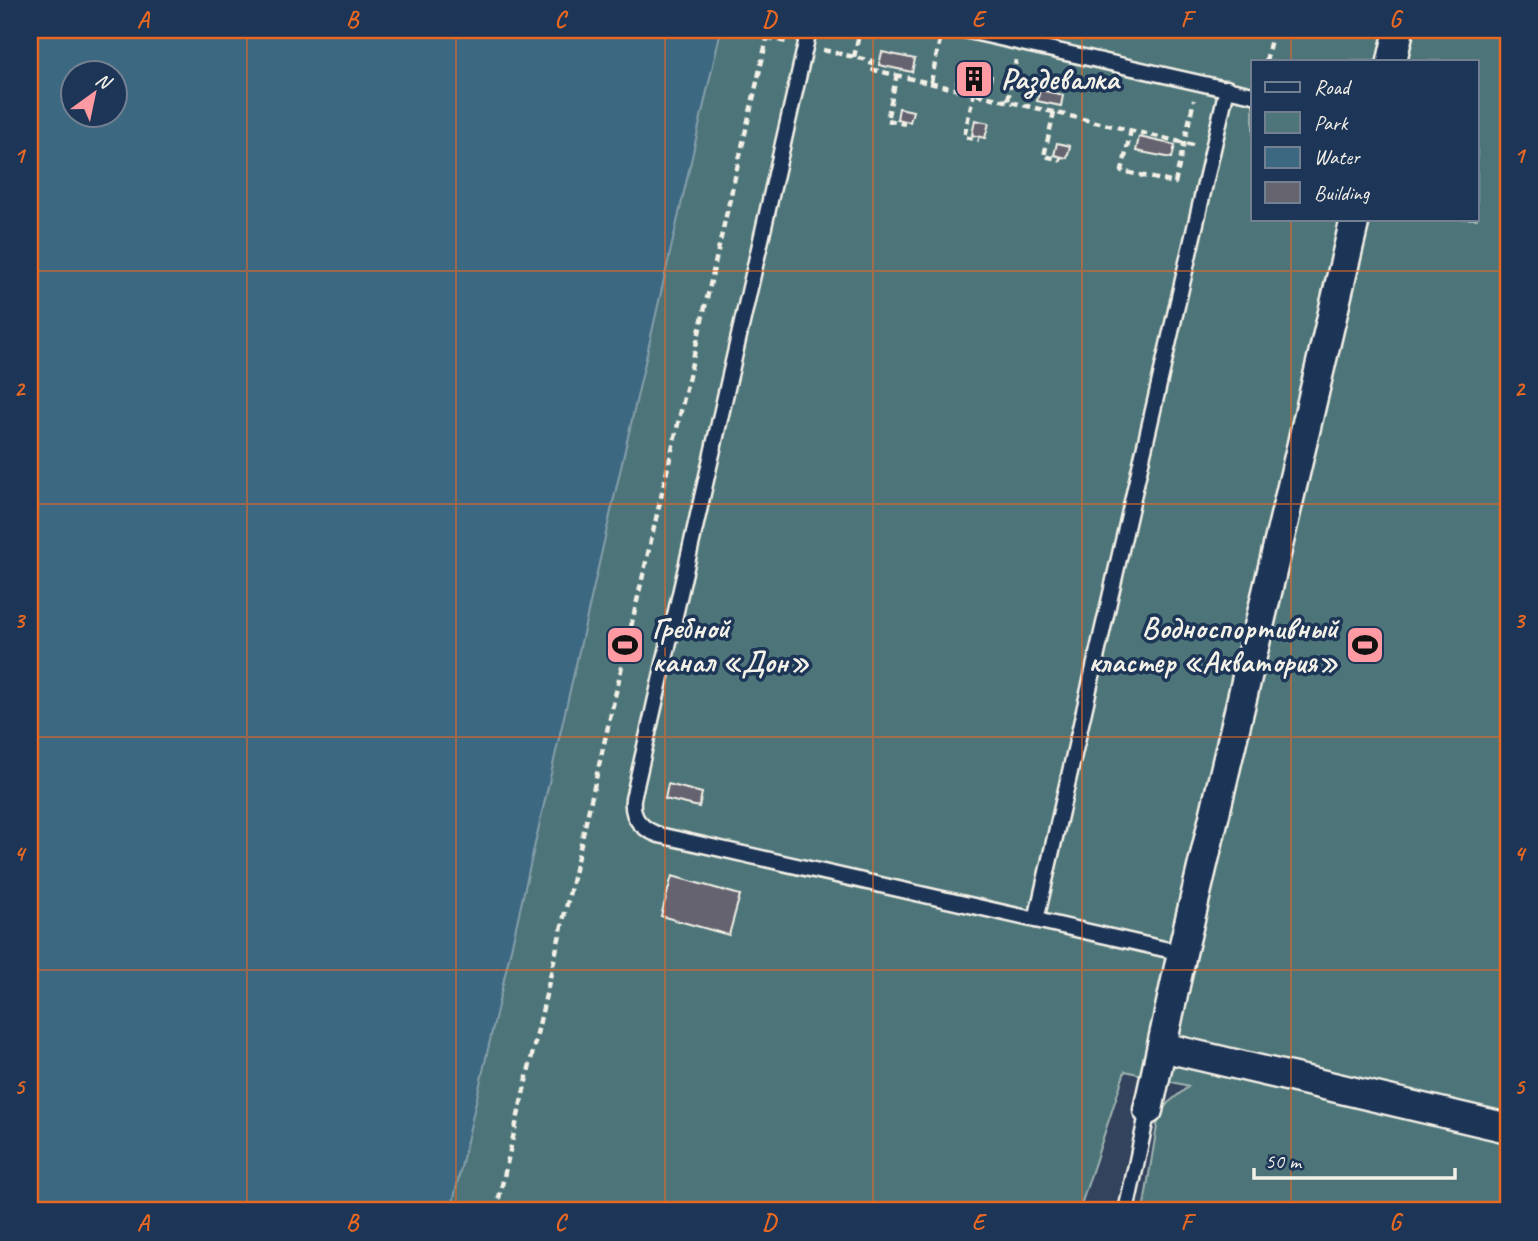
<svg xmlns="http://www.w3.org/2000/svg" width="1538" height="1241" viewBox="0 0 1538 1241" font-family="Caveat,sans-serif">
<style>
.green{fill:#4e7579;stroke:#a1b3b0;stroke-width:2;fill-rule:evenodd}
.water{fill:#3c6882;stroke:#869fab;stroke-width:2;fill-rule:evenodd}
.building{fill:#65646f;stroke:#f4f1e8;stroke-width:2}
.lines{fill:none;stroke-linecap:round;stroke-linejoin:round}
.service-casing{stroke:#f4f1e8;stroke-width:19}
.minor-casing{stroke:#f4f1e8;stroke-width:33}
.path{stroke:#f4f1e8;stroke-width:4.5;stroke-dasharray:7 5;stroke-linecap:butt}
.service{stroke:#1d3557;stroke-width:14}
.minor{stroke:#1d3557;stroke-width:28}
.grid{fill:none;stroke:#e96822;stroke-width:2;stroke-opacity:0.55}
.labels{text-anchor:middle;stroke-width:7;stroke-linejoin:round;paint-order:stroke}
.poi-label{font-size:30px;font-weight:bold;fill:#f4f1e8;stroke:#1d3557;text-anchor:start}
.neatline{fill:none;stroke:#e96822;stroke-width:2.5}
.grid-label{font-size:23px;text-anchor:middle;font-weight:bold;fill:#e96822}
</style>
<rect width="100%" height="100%" fill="#33435e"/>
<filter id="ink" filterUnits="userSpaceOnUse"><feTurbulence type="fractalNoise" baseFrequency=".0143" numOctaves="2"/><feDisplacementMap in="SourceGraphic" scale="14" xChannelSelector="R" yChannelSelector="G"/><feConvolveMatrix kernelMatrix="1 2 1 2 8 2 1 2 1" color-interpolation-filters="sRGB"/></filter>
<g filter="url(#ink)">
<path class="green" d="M30 30H1508V1211H1143L1159 1114 1168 1103 1189 1086 1125 1071 1079 1211H30ZM1253 61H1477V219H1253ZM74 74H116V116H74Z"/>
<path class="water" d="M30 30H721L451 1211H30ZM74 74H116V116H74Z"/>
<g class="building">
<path d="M882 52 915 59 912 72 879 65Z"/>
<path d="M960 68 992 76 989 90 956 83Z"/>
<path d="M1040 90 1063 95 1061 106 1037 101Z"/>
<path d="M899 108 913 111 910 122 897 119Z"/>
<path d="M975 120 989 123 985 138 972 135Z"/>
<path d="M1139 137 1175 145 1172 158 1136 151Z"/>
<path d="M1057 143 1070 146 1067 158 1054 155Z"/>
<path d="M668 784 702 793 699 807 665 799Z"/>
<path d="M672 876 740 895 729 935 661 916Z"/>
</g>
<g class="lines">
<defs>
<g id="service">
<path d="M809 30 633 799C631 819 642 829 659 835L1182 953"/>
<path d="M964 30 1253 95"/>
<path d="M1036 920 1227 88"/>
<path d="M1126 1211 1148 1110"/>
</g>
<g id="minor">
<path d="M1392 61 1399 30"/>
<path d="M1162 1047 1508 1128"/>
<path d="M1148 1110 1182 953 1355 219"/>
</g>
</defs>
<use href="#service" class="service-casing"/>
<use href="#minor" class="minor-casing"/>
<g class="path">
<path d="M767 38 787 42"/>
<path d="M823 50 872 61 870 69 1193 145"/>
<path d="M854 57 860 30"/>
<path d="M1266 61 1273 30"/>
<path d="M897 74 887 120 905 124"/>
<path d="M931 82 942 30"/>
<path d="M974 92 964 137 979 140"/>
<path d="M1008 100 1016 60"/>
<path d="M1054 112 1044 156 1062 160"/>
<path d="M1131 130 1122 171 1175 183 1194 100"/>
<path d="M496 1211 769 30"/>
</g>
<use href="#service" class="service"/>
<use href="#minor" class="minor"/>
</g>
</g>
<path class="grid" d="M247 30V1211M456 30V1211M665 30V1211M873 30V1211M1082 30V1211M1291 30V61M1291 219V1211M30 271H1508M30 504H1508M30 737H1508M30 970H1508"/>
<defs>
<symbol id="building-square" viewBox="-11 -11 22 22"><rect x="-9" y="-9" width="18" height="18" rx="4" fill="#ff9aa2" stroke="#1d3557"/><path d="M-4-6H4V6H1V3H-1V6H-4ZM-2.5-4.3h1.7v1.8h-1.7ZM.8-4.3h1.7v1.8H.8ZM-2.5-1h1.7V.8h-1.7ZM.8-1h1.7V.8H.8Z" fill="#111"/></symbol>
<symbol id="stadium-square" viewBox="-11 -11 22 22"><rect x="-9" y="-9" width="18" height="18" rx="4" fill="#ff9aa2" stroke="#1d3557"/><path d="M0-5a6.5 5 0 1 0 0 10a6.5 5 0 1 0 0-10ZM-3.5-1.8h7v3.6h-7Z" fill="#111"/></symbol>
</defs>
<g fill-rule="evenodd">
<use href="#building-square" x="952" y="57" width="44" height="44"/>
<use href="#stadium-square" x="603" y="623" width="44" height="44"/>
<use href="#stadium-square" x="1343" y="623" width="44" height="44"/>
</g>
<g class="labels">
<g class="poi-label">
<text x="1001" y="89">Раздевалка</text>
<text x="652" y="638">Гребной<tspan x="652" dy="34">канал «Дон»</tspan></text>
<text x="1338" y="638" text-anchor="end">Водноспортивный<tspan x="1338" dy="34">кластер «Акватория»</tspan></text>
</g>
</g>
<rect width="1538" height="1241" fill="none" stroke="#1d3557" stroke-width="77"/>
<rect x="1251" y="60" width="228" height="161" fill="#1d3557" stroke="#738091" stroke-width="2"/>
<rect x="1265" y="82" width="35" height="10" fill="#1d3557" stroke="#738091" stroke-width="2"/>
<text x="1314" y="94" font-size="21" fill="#f4f1e8">Road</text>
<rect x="1265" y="112" width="35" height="21" fill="#4e7579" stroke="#738091" stroke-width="2"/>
<text x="1314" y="130" font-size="21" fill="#f4f1e8">Park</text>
<rect x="1265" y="147" width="35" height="21" fill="#3c6882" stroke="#738091" stroke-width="2"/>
<text x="1314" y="164" font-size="21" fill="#f4f1e8">Water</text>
<rect x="1265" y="182" width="35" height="21" fill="#65646f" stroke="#738091" stroke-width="2"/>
<text x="1314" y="200" font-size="21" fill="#f4f1e8">Building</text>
<g transform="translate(94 94) rotate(33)"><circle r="33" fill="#1d3557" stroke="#738091" stroke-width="2"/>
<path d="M0-5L12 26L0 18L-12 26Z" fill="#ff9aa2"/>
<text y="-10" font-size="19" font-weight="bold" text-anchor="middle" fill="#f4f1e8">N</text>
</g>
<path d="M1254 1168v10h201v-10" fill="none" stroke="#f4f1e8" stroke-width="3.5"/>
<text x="1265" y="1168" font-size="21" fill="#f4f1e8" stroke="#1d3557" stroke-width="5" paint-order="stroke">50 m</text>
<rect x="38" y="38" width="1462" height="1164" class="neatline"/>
<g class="grid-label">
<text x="143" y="27">A</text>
<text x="352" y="27">B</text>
<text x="560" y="27">C</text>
<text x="769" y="27">D</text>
<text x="978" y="27">E</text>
<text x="1186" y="27">F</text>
<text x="1395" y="27">G</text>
<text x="19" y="163">1</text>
<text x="1519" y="163">1</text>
<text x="19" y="396">2</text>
<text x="1519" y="396">2</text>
<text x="19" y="628">3</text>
<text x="1519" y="628">3</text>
<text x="19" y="861">4</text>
<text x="1519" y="861">4</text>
<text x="19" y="1094">5</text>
<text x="1519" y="1094">5</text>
<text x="143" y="1230">A</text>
<text x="352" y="1230">B</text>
<text x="560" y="1230">C</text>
<text x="769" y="1230">D</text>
<text x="978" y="1230">E</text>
<text x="1186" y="1230">F</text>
<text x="1395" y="1230">G</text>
</g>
</svg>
